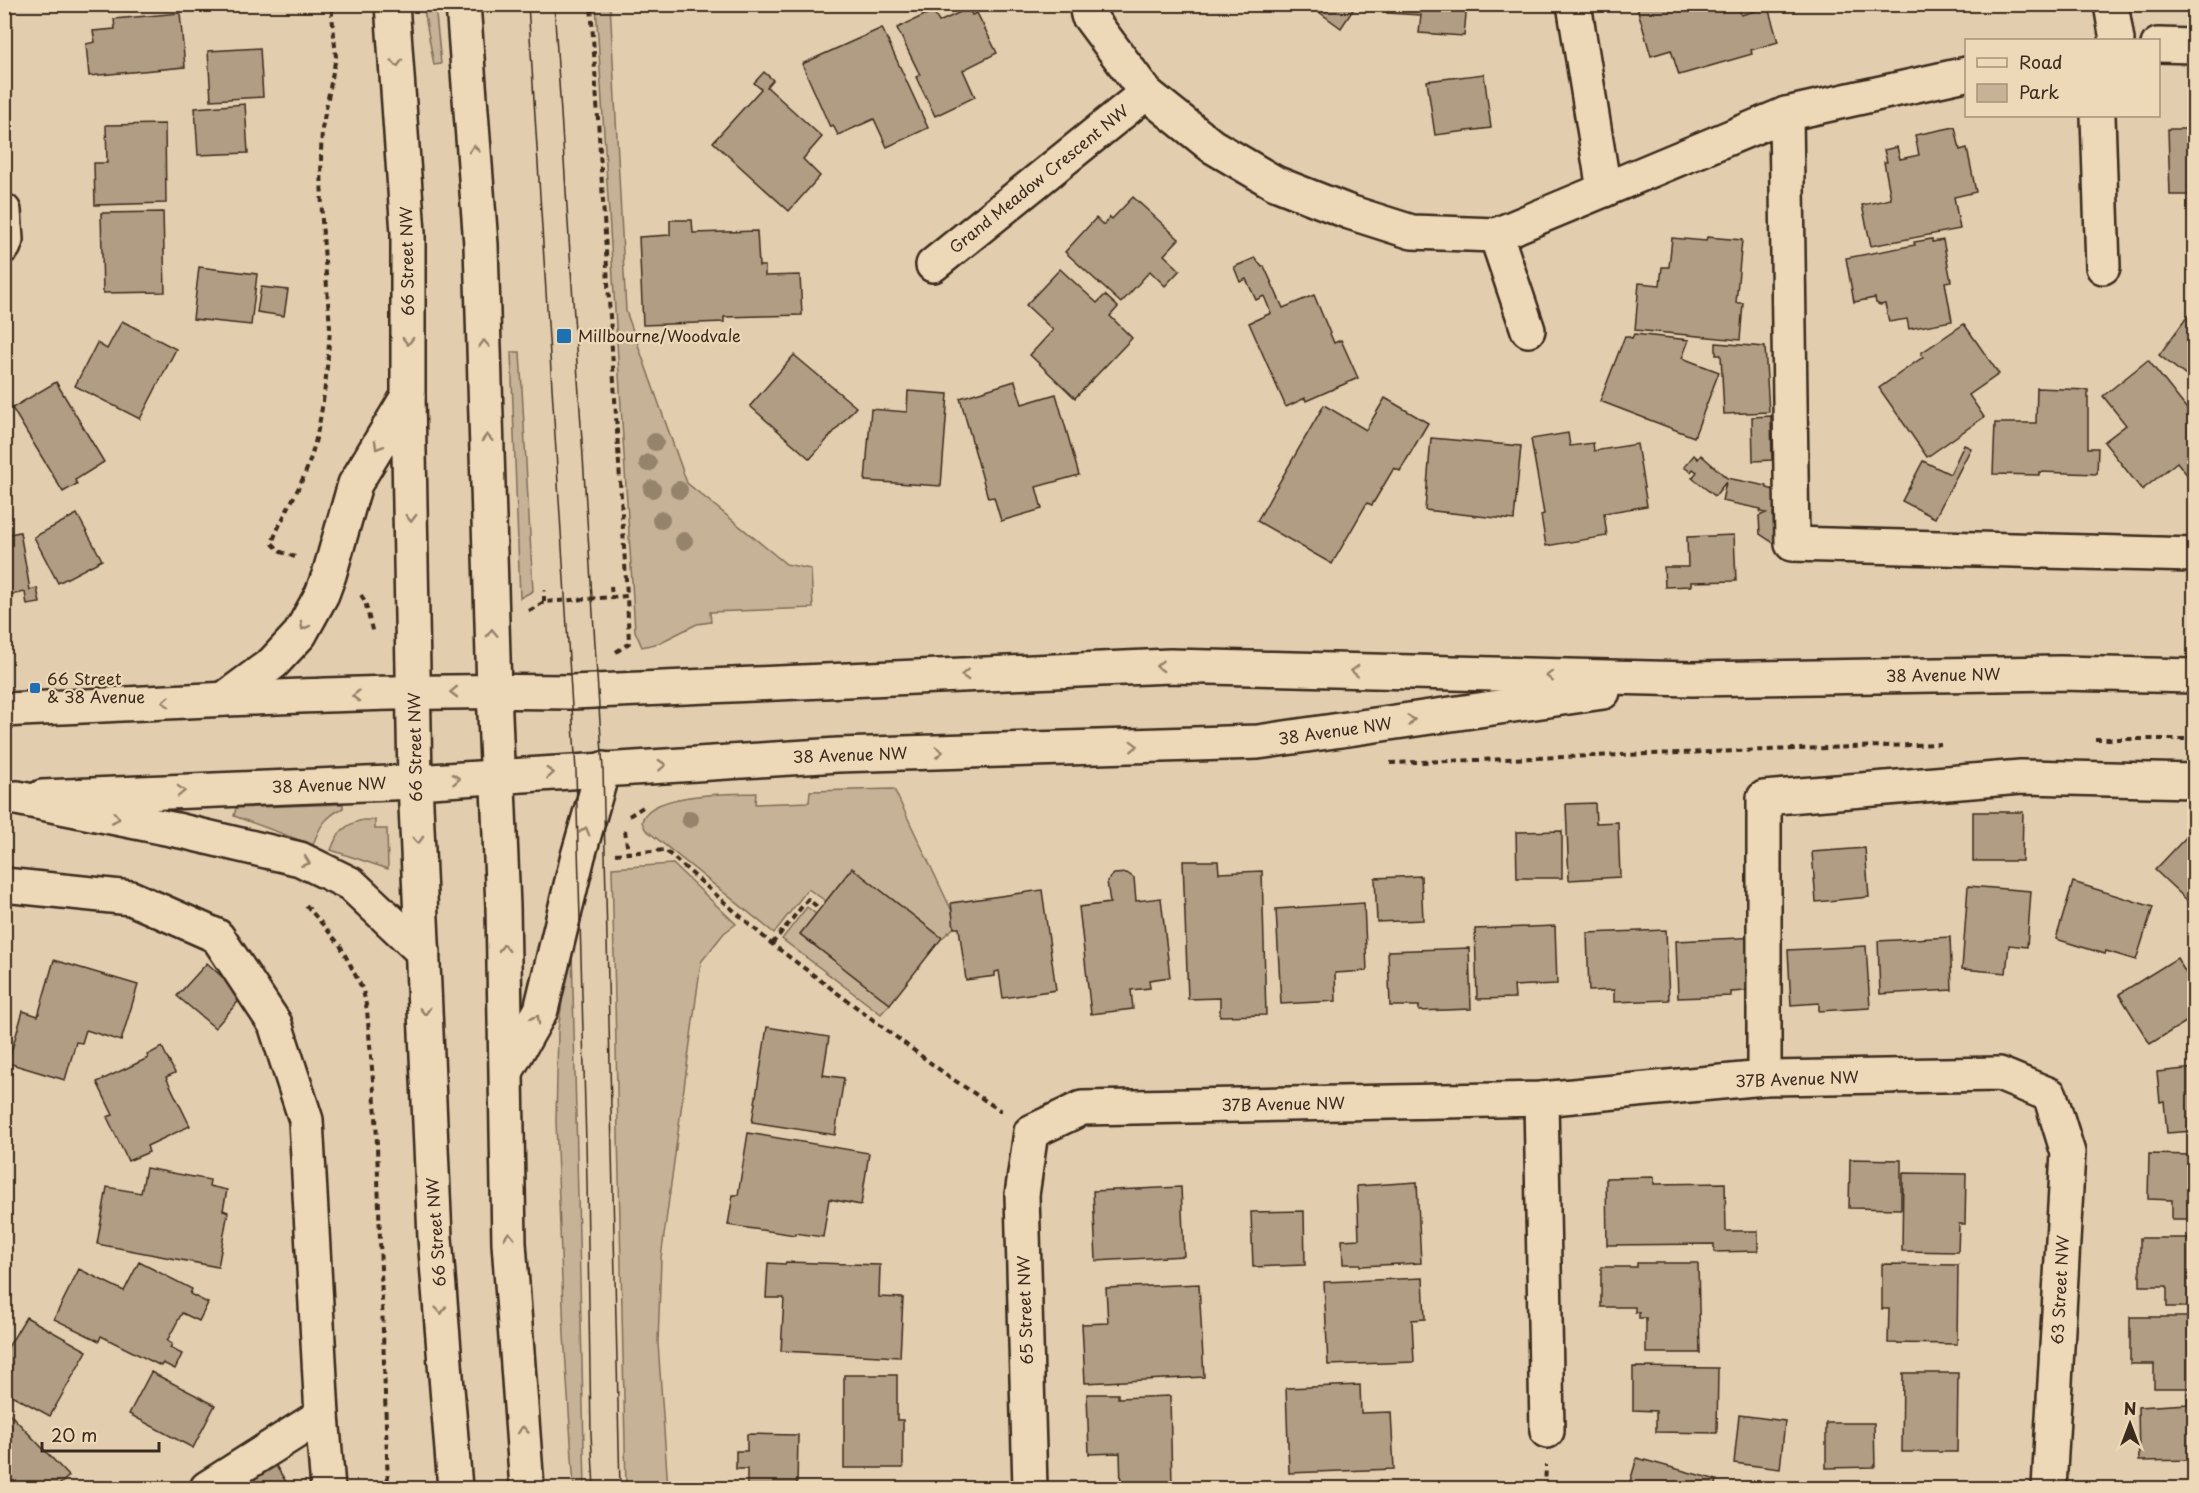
<svg xmlns="http://www.w3.org/2000/svg" width="2199" height="1493" viewBox="0 0 2199 1493" font-family="'Playpen Sans',sans-serif">
<style>
.green{fill:#c6b296;stroke:#806e5a;stroke-width:1.5}
.building{fill:#b19d83;stroke:#3b2a1e;stroke-width:1.5}
.lines{fill:none;stroke-linecap:round;stroke-linejoin:round}
.minor-casing{stroke:#3b2a1e;stroke-width:38}
.major-casing{stroke:#3b2a1e;stroke-width:38}
.path{stroke:#3b2a1e;stroke-width:4;stroke-dasharray:6 4.5;stroke-linecap:butt}
.minor{stroke:#edd8b7;stroke-width:33}
.major{stroke:#edd8b7;stroke-width:33}
.tram{stroke:#3b2a1e;stroke-width:1.5}
.tree{fill:#96836c}
.oneway{stroke:#94816a}
.poi-dot{fill:#1f6fb2;stroke:#edd8b7;stroke-width:2}
.labels{text-anchor:middle;stroke-width:4.5;stroke-linejoin:round;paint-order:stroke}
.street-label{font-size:16px;fill:#3b2a1e;stroke:#edd8b7}
.poi-label{font-size:16px;fill:#3b2a1e;stroke:#edd8b7;text-anchor:start}
</style>
<rect width="100%" height="100%" fill="#e2ceae"/>
<filter id="ink" filterUnits="userSpaceOnUse"><feTurbulence type="fractalNoise" baseFrequency=".0167" numOctaves="2"/><feDisplacementMap in="SourceGraphic" scale="12" xChannelSelector="R" yChannelSelector="G"/><feConvolveMatrix kernelMatrix="1 2 1 2 8 2 1 2 1" color-interpolation-filters="sRGB"/></filter>
<g filter="url(#ink)">
<g class="green">
<path d="M423 5H435L441 64 434 65Z"/>
<path d="M596 5H610L611 22 626 311 687 483 786 564 811 569 813 608 710 612 711 622 697 624 659 643 642 647 635 631Z"/>
<path d="M511 352H520L533 591 520 598Z"/>
<path d="M894 789 958 924 942 938 852 868 826 901 808 889 774 933 645 829 642 822C647 792 732 794 756 793L755 804 809 802 810 791Z"/>
<path d="M343 804V808C325 817 319 827 313 845L234 816 236 808Z"/>
<path d="M363 820H375V829H387L388 869 331 850C337 833 345 824 363 820Z"/>
<path d="M673 864 736 924 724 933 701 962 661 1258 658 1343 668 1488H626L612 868Z"/>
<path d="M807 907 816 914 800 934 890 1004 881 1014 782 939Z"/>
<path d="M572 948 585 1488H574L564 1335 556 1121 558 1030 568 961Z"/>
</g>
<g class="building">
<path d="M1308 4H1357L1341 28Z"/>
<path d="M1387 4H1467L1464 36 1419 33 1421 15 1387 13Z"/>
<path d="M1636 4H1738L1741 15 1768 7 1778 42 1751 50 1752 54 1679 75 1671 50 1651 56Z"/>
<path d="M969 8 972 15 977 13 997 53 963 70 975 97 935 116 916 77 920 75 897 28 933 11 939 22Z"/>
<path d="M180 13 185 67 89 76 86 44 95 42 93 31 115 29 114 19Z"/>
<path d="M882 28 928 128 887 147 874 119 838 135 833 125 830 127 802 64Z"/>
<path d="M260 48 263 97 211 100 208 51Z"/>
<path d="M764 72 773 80 767 87 822 137 803 159 820 176 789 211 713 142 761 89 754 83Z"/>
<path d="M1484 74 1491 128 1435 135 1427 81Z"/>
<path d="M245 104 248 153 198 155 195 108Z"/>
<path d="M165 124 166 203 95 205 94 163H107L106 125Z"/>
<path d="M1955 127 1960 150 1967 148 1976 192 1954 197 1960 229 1871 246 1862 205 1891 199 1884 162H1887L1884 150 1897 147 1900 159 1919 155 1915 135Z"/>
<path d="M2168 129H2194V195H2170Z"/>
<path d="M1133 197 1179 239 1164 255 1180 270 1165 286 1150 271 1121 303 1065 252 1096 218 1103 225 1110 217 1112 219Z"/>
<path d="M2193 205H2194V249L2191 248Z"/>
<path d="M163 212 165 292 103 293 101 213Z"/>
<path d="M670 220H692L693 233 757 231 759 266H765V276L800 275 802 315 724 317V322L643 325 639 237 670 235Z"/>
<path d="M1707 237 1742 240 1736 303H1743L1740 340 1635 330 1639 283 1660 285 1662 267H1669L1672 238 1706 241Z"/>
<path d="M1932 239V242L1943 240 1951 281 1945 282 1952 321 1909 329 1907 319 1889 322 1885 304 1880 305 1876 303 1875 298 1854 302 1846 258 1915 245 1914 242Z"/>
<path d="M1255 258 1262 267 1264 266 1283 308 1314 295 1334 343 1341 340 1358 378 1306 401 1305 398 1286 407 1249 323 1271 313 1264 296 1256 300 1246 279 1240 282 1234 267Z"/>
<path d="M199 267 257 274 251 325 193 319Z"/>
<path d="M1060 269 1097 303 1105 295 1118 307 1110 316 1132 338 1075 398 1030 355 1053 330 1026 305Z"/>
<path d="M261 287 288 290 284 316 257 312Z"/>
<path d="M2193 309 2194 311V382L2159 355Z"/>
<path d="M122 321 176 349 140 419 75 386 97 343 107 349Z"/>
<path d="M1964 324 1999 374 1969 395 1984 417 1927 457 1879 388 1923 357 1921 353Z"/>
<path d="M1634 334 1689 340 1682 358 1719 372 1694 437 1600 401 1625 336 1632 338Z"/>
<path d="M1716 343 1765 347 1769 412 1724 414 1721 355H1716Z"/>
<path d="M794 355 856 407 810 459 750 406Z"/>
<path d="M2148 360 2194 418V479L2192 481 2177 462 2142 490 2104 442 2126 425 2103 396Z"/>
<path d="M1015 381 1022 404 1056 394 1079 475 1036 487 1042 509 1001 521 994 497 988 498 960 398Z"/>
<path d="M56 382 104 462 75 480 77 484 63 492 12 408Z"/>
<path d="M2037 388 2088 390V448H2098L2097 474 2039 472V475L1993 474 1995 423H2036Z"/>
<path d="M908 391 948 394 941 486 865 481 871 409 907 412Z"/>
<path d="M1385 398 1428 423 1400 471 1394 468 1372 505 1367 503 1332 564 1257 521 1324 405 1366 430Z"/>
<path d="M1771 416 1772 460 1753 461 1752 417Z"/>
<path d="M1568 433 1570 446 1593 443 1594 451 1637 444 1647 506 1604 513 1607 536 1546 546 1541 515 1544 514 1531 439Z"/>
<path d="M1431 438 1521 446 1514 520 1425 510Z"/>
<path d="M1964 445 1971 448 1935 518 1902 501 1923 461 1950 474Z"/>
<path d="M1694 455 1698 459 1701 455 1727 478 1767 486V488L1778 491 1773 514 1775 544 1760 534 1759 516 1766 513 1760 512 1761 509 1722 501 1726 482 1715 496 1692 478 1697 472 1693 469 1691 472 1684 467Z"/>
<path d="M77 514 102 560 58 583 34 537Z"/>
<path d="M20 532 30 590 37 588 40 603 27 605 25 592 4 596V535Z"/>
<path d="M1734 535 1736 581 1691 582V586L1665 587 1664 567H1688L1687 537Z"/>
<path d="M1595 803 1596 823 1618 822 1620 877 1569 880 1566 804Z"/>
<path d="M1973 812H2023L2022 861H1973Z"/>
<path d="M1562 831V878H1517L1516 832Z"/>
<path d="M2190 833 2194 837V898L2190 903 2155 870Z"/>
<path d="M1865 848 1869 897 1816 902 1812 852Z"/>
<path d="M1183 861H1218L1219 873 1262 871 1266 1015 1220 1016V998L1188 999Z"/>
<path d="M852 868 942 938 890 1004 800 934Z"/>
<path d="M1127 873 1134 878 1136 901 1161 898 1170 977 1149 980 1150 988 1131 990 1133 1009 1091 1014 1079 907 1110 903 1107 881 1114 874Z"/>
<path d="M1421 876 1423 920 1377 922 1375 878Z"/>
<path d="M2073 882 2153 907 2136 960 2106 951 2105 954 2056 939Z"/>
<path d="M1968 886 2031 891 2027 947 2009 945 2006 973 1962 969Z"/>
<path d="M1042 890 1056 990 1003 998 999 971 995 972V976L966 980 959 928H954L951 903Z"/>
<path d="M1364 903 1367 971 1335 973 1336 1001 1281 1004 1276 909Z"/>
<path d="M1555 926 1557 984 1514 986 1515 998 1477 999 1475 929Z"/>
<path d="M1666 930 1669 1000 1614 1002V990L1589 991 1587 933Z"/>
<path d="M1759 937 1761 990 1731 992V996L1678 998 1676 941Z"/>
<path d="M1950 937 1952 990 1880 994 1878 941Z"/>
<path d="M1866 946 1870 1008 1819 1011V1003L1791 1005 1788 950Z"/>
<path d="M1469 948 1471 1009 1419 1011V1006H1390L1388 951Z"/>
<path d="M2177 958 2194 987V1017L2150 1044 2119 994Z"/>
<path d="M54 960 138 985 121 1041 86 1030 82 1043 76 1042 65 1080 8 1063 23 1011 38 1016Z"/>
<path d="M207 963 243 996 215 1028 177 996Z"/>
<path d="M767 1027 829 1037 823 1075 844 1078 835 1135 752 1122Z"/>
<path d="M162 1047 175 1073 166 1077 190 1126 147 1146 149 1152 128 1161 107 1117 113 1115 97 1082 148 1058 147 1055Z"/>
<path d="M2194 1068V1131L2167 1133 2164 1101 2160 1102 2157 1072Z"/>
<path d="M748 1133 869 1153 861 1205 829 1199 823 1237 795 1233V1235L728 1225 733 1195H738Z"/>
<path d="M2149 1154 2194 1155V1219H2172V1200L2148 1199Z"/>
<path d="M1850 1159 1901 1160V1209L1849 1208Z"/>
<path d="M146 1168 210 1180 209 1186 227 1190 223 1210 228 1212 218 1267 97 1244 107 1187 141 1193Z"/>
<path d="M1903 1173 1966 1174 1965 1224H1959L1958 1252 1902 1251Z"/>
<path d="M1654 1177V1184L1725 1183 1726 1231H1758V1251L1714 1252V1244L1607 1245 1606 1178Z"/>
<path d="M1417 1182 1421 1263 1360 1266V1264H1343L1342 1240 1359 1239 1357 1186Z"/>
<path d="M1181 1187 1184 1256 1096 1261 1093 1191Z"/>
<path d="M1304 1211 1305 1265 1253 1267 1251 1212Z"/>
<path d="M2140 1238H2194V1307H2167V1286H2140Z"/>
<path d="M139 1262 192 1289 190 1294 208 1303 199 1321 182 1313 167 1341 172 1344 170 1348 182 1354 175 1369 163 1363 161 1366 101 1336 99 1341 54 1319 79 1269 124 1291Z"/>
<path d="M786 1262 880 1265 879 1297 903 1298 900 1357 781 1351 784 1298H766L768 1263 785 1264Z"/>
<path d="M1637 1263H1698L1700 1353H1646V1318H1639V1312H1635V1307H1601V1267H1637Z"/>
<path d="M1882 1264 1958 1265 1957 1344 1888 1343 1889 1309H1882Z"/>
<path d="M1423 1278 1425 1319 1412 1320 1414 1362 1328 1365 1324 1282Z"/>
<path d="M1199 1284 1204 1377 1085 1383 1082 1324 1108 1323 1106 1288Z"/>
<path d="M26 1317 87 1351 50 1416 4 1391V1354Z"/>
<path d="M2130 1317H2194V1388H2154V1364H2130Z"/>
<path d="M1633 1367 1718 1368 1717 1433 1656 1432V1411L1633 1410Z"/>
<path d="M151 1372 215 1405 193 1448 129 1414Z"/>
<path d="M1903 1373H1958L1957 1452H1902Z"/>
<path d="M844 1375H897V1420H903V1468H844Z"/>
<path d="M1360 1385 1361 1413 1391 1412 1394 1469 1289 1473 1286 1388Z"/>
<path d="M2187 1393H2194V1460L2139 1461 2138 1407 2188 1404Z"/>
<path d="M1087 1394H1118V1398L1170 1396 1172 1486 1121 1487 1120 1453 1089 1454Z"/>
<path d="M9 1413 69 1476 56 1488H4V1417Z"/>
<path d="M1739 1415 1785 1421 1780 1469 1734 1463Z"/>
<path d="M1826 1423H1874L1875 1467 1826 1468Z"/>
<path d="M747 1434 798 1435 797 1486H747V1469H736V1451H747Z"/>
<path d="M1637 1458 1717 1480 1715 1488H1628Z"/>
<path d="M276 1466 290 1488H239Z"/>
<path d="M1379 1480 1385 1488H1368Z"/>
</g>
<g class="lines">
<defs>
<g id="minor">
<path d="M1086 4 1088 15 1146 93 1212 146 1275 183 1349 212 1412 232 1496 235 1786 114 1966 74"/>
<path d="M1574 4 1604 190"/>
<path d="M2111 4 2117 40"/>
<path d="M2158 45 2194 46"/>
<path d="M1786 114 1792 544 2194 555"/>
<path d="M2098 116 2103 267"/>
<path d="M4 211 6 240 4 246"/>
<path d="M1496 235 1528 330"/>
<path d="M933 265 1146 93"/>
<path d="M4 710C193 701 383 689 572 692L1170 666 1692 679 2060 673 2194 676"/>
<path d="M42 797 415 782 838 755 1258 742 1603 692"/>
<path d="M4 885 131 898 217 936 275 1024 306 1120 322 1415 328 1488"/>
<path d="M1764 1078V798L2021 777 2194 781"/>
<path d="M1541 1099 1547 1431"/>
<path d="M207 1488 322 1415"/>
<path d="M1030 1488 1022 1195 1031 1132 1082 1108 1541 1099 1764 1078 1999 1074 2050 1095 2068 1153 2049 1488"/>
</g>
<g id="major">
<path d="M392 4 408 233V396L415 782 435 1238 455 1488"/>
<path d="M463 4 481 245 494 691 503 907 509 1243 527 1488"/>
<path d="M224 699 273 663 300 634 322 594 329 575 355 484 408 396"/>
<path d="M17 798 181 831 300 859 351 884 423 952"/>
<path d="M507 1070 541 1010 578 856 603 769"/>
</g>
</defs>
<use href="#minor" class="minor-casing"/>
<use href="#major" class="major-casing"/>
<g class="path">
<path d="M295 557 281 552 272 543C282 516 298 493 308 466 323 423 327 373 330 328L322 221 321 152 322 129 336 57 331 4"/>
<path d="M611 586 612 598"/>
<path d="M361 595 365 601 373 634"/>
<path d="M544 602V590"/>
<path d="M529 611 544 602 627 596 591 4"/>
<path d="M616 652 629 643 627 596"/>
<path d="M2095 739H2194"/>
<path d="M1390 763 1941 744"/>
<path d="M629 816 643 807"/>
<path d="M625 830 628 853"/>
<path d="M615 854 665 850 772 944 948 1076 1001 1111"/>
<path d="M306 905 340 945 363 990 367 1010 376 1115 388 1488"/>
<path d="M772 944 808 899 820 909"/>
<path d="M1545 1488 1546 1465"/>
</g>
<use href="#minor" class="minor"/>
<use href="#major" class="major"/>
<g class="tram">
<path d="M528 4 576 771 587 1181 591 1434 594 1488"/>
<path d="M554 4 603 769 620 1488"/>
</g>
</g>
<g class="tree">
<circle cx="655" cy="442" r="9"/>
<circle cx="648" cy="463" r="9"/>
<circle cx="652" cy="489" r="9"/>
<circle cx="679" cy="490" r="9"/>
<circle cx="661" cy="520" r="9"/>
<circle cx="684" cy="541" r="9"/>
<circle cx="690" cy="819" r="9"/>
</g>
<defs><path id="oneway-chevron" d="M-2-3.5L2.5 0L-2 3.5" fill="none" stroke-width="1.6" stroke-linecap="round" stroke-linejoin="round" transform="scale(1.5)"/></defs>
<g class="oneway">
<use href="#oneway-chevron" transform="translate(397 63) rotate(87)"/>
<use href="#oneway-chevron" transform="translate(474 149) rotate(-94)"/>
<use href="#oneway-chevron" transform="translate(408 341) rotate(90)"/>
<use href="#oneway-chevron" transform="translate(484 344) rotate(-92)"/>
<use href="#oneway-chevron" transform="translate(487 438) rotate(-92)"/>
<use href="#oneway-chevron" transform="translate(378 446) rotate(121)"/>
<use href="#oneway-chevron" transform="translate(411 518) rotate(89)"/>
<use href="#oneway-chevron" transform="translate(304 626) rotate(119)"/>
<use href="#oneway-chevron" transform="translate(492 633) rotate(-92)"/>
<use href="#oneway-chevron" transform="translate(1160 666) rotate(177)"/>
<use href="#oneway-chevron" transform="translate(1355 671) rotate(-178)"/>
<use href="#oneway-chevron" transform="translate(965 675) rotate(177)"/>
<use href="#oneway-chevron" transform="translate(1550 676) rotate(-178)"/>
<use href="#oneway-chevron" transform="translate(454 692) rotate(179)"/>
<use href="#oneway-chevron" transform="translate(356 696) rotate(179)"/>
<use href="#oneway-chevron" transform="translate(166 702) rotate(177)"/>
<use href="#oneway-chevron" transform="translate(1411 720) rotate(-8)"/>
<use href="#oneway-chevron" transform="translate(1134 746) rotate(-2)"/>
<use href="#oneway-chevron" transform="translate(939 752) rotate(-2)"/>
<use href="#oneway-chevron" transform="translate(662 765) rotate(-3)"/>
<use href="#oneway-chevron" transform="translate(550 773) rotate(-3)"/>
<use href="#oneway-chevron" transform="translate(456 779) rotate(-4)"/>
<use href="#oneway-chevron" transform="translate(181 791) rotate(-2)"/>
<use href="#oneway-chevron" transform="translate(116 818) rotate(11)"/>
<use href="#oneway-chevron" transform="translate(585 831) rotate(-74)"/>
<use href="#oneway-chevron" transform="translate(418 840) rotate(88)"/>
<use href="#oneway-chevron" transform="translate(306 862) rotate(20)"/>
<use href="#oneway-chevron" transform="translate(504 948) rotate(-91)"/>
<use href="#oneway-chevron" transform="translate(425 1011) rotate(88)"/>
<use href="#oneway-chevron" transform="translate(536 1019) rotate(-60)"/>
<use href="#oneway-chevron" transform="translate(509 1236) rotate(-91)"/>
<use href="#oneway-chevron" transform="translate(441 1310) rotate(85)"/>
<use href="#oneway-chevron" transform="translate(523 1430) rotate(-94)"/>
</g>
</g>
<g class="poi-dot">
<rect x="556" y="328" width="16" height="16" rx="3"/>
<rect x="29" y="682" width="12" height="12" rx="3"/>
</g>
<g class="labels">
<g class="street-label">
<text transform="translate(1039 179) rotate(-39)" y="6">Grand Meadow Crescent NW</text>
<text transform="translate(407 261) rotate(-91)" y="6">66 Street NW</text>
<text transform="translate(1943 675) rotate(-1)" y="6">38 Avenue NW</text>
<text transform="translate(1335 731) rotate(-8)" y="6">38 Avenue NW</text>
<text transform="translate(415 747) rotate(-91)" y="6">66 Street NW</text>
<text transform="translate(850 755) rotate(-2)" y="6">38 Avenue NW</text>
<text transform="translate(329 785) rotate(-2)" y="6">38 Avenue NW</text>
<text transform="translate(1797 1079) rotate(-2)" y="6">37B Avenue NW</text>
<text transform="translate(1283 1104) rotate(-1)" y="6">37B Avenue NW</text>
<text transform="translate(436 1232) rotate(-94)" y="6">66 Street NW</text>
<text transform="translate(2060 1290) rotate(-87)" y="6">63 Street NW</text>
<text transform="translate(1025 1310) rotate(-92)" y="6">65 Street NW</text>
</g>
<g class="poi-label">
<text x="578" y="342">Millbourne/Woodvale</text>
<text x="47" y="685">66 Street<tspan x="47" dy="18">&amp; 38 Avenue</tspan></text>
</g>
</g>
<rect width="2199" height="1493" fill="none" stroke="#edd8b7" stroke-width="24"/>
<rect x="12" y="12" width="2175" height="1469" fill="none" stroke="#3b2a1e" stroke-width="2" filter="url(#ink)"/>
<rect x="1965" y="39" width="195" height="78" fill="#edd8b7" stroke="#a6927a" stroke-width="1.5"/>
<rect x="1977" y="58" width="30" height="9" fill="#edd8b7" stroke="#a6927a" stroke-width="1.5"/>
<text x="2019" y="69" font-size="18" fill="#3b2a1e">Road</text>
<rect x="1977" y="84" width="30" height="18" fill="#c6b296" stroke="#a6927a" stroke-width="1.5"/>
<text x="2019" y="99" font-size="18" fill="#3b2a1e">Park</text>
<g transform="translate(2130 1424)" stroke="#edd8b7" stroke-width="4.5" paint-order="stroke">
<path d="M0-4.5L10 22L0 15L-10 22Z" fill="#3b2a1e"/>
<text y="-9" font-size="16" font-weight="bold" text-anchor="middle" fill="#3b2a1e">N</text>
</g>
<path d="M42 1442v9h117v-9" fill="none" stroke="#3b2a1e" stroke-width="3"/>
<text x="51" y="1442" font-size="18" fill="#3b2a1e" stroke="#edd8b7" stroke-width="4.5" paint-order="stroke">20 m</text>
</svg>
